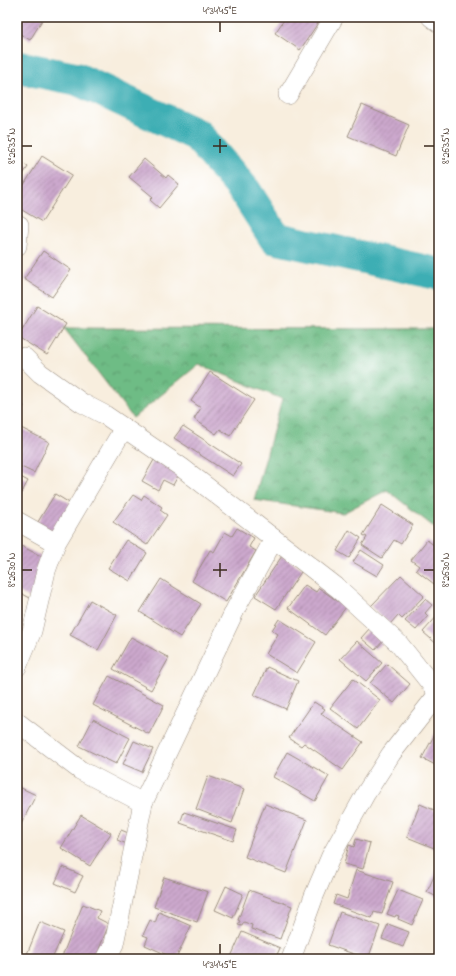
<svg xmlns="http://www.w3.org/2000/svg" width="456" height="976" viewBox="0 0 456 976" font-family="'Indie Flower',sans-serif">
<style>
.forest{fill:url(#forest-crowns);stroke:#547352}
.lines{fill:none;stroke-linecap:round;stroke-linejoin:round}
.river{stroke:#3caeb4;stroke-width:33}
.building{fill:url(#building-hatch)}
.minor-casing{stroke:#9a8c7e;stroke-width:20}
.minor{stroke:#fff;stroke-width:19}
.ticks{fill:none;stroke:#3b2a1e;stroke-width:1.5}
.neatline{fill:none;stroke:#3b2a1e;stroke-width:1.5}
.ticks-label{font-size:10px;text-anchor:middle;fill:#3b2a1e}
</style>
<defs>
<pattern id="forest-crowns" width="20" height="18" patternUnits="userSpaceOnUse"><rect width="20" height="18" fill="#6ebc85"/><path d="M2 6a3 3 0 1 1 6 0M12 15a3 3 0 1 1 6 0" fill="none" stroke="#5c996c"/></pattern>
<pattern id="building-hatch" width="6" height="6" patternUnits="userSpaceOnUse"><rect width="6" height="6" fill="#cca8cd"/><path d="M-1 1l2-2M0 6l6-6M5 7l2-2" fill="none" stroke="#a789a6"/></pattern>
</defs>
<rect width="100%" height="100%" fill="#fff"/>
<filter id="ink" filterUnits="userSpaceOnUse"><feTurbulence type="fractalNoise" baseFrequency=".025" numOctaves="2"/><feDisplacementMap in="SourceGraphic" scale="8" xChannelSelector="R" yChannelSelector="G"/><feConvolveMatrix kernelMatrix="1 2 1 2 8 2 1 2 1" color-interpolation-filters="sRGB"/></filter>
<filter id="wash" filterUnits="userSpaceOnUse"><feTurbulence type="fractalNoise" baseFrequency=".012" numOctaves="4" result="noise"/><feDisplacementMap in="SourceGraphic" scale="16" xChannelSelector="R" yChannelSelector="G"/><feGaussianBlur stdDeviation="0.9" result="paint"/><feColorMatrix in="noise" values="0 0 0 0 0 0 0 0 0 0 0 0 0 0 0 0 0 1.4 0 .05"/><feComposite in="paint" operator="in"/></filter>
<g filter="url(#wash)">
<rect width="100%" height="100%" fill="#f8eede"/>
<path class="forest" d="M64 328 439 329V531L387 490 343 513 254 500 282 399 199 364 133 418Z"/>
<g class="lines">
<path class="river" d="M17 67 77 79 197 135 245 191 275 238 439 274"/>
</g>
<g id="blocks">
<g class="building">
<path d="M17 17H44L30 40 17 32Z"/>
<path d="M286 17H322L300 50 275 33Z"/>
<path d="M362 105 409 125 396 156 348 136Z"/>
<path d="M42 156 72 175 42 222 17 207V196Z"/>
<path d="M17 159 28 167 17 183Z"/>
<path d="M144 159 166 178 168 175 179 184 159 208 150 200 153 197 129 177Z"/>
<path d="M43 251 71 270 52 297 24 279Z"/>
<path d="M37 306 66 324 47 355 18 337Z"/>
<path d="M210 372 254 400 230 436 220 429 216 434 194 419 201 408 191 401Z"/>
<path d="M17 400 24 406 17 415Z"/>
<path d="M17 426 49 442 34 473 17 465Z"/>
<path d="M183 426 241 464 233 476 174 438Z"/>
<path d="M154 460 179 474 173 485 163 480 158 490 142 481Z"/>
<path d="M17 475 28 481 17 501Z"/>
<path d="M55 494 76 507 57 538 36 525Z"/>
<path d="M133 495 141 500 144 495 162 507 160 510 167 515 147 545 113 522Z"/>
<path d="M382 505 413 525 401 544 394 540 382 558 362 545 367 537 363 535Z"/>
<path d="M237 528 254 538 249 547 256 551 226 602 192 581 210 550 214 552 225 532 232 536Z"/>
<path d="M349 530 361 538 349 558 337 551Z"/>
<path d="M126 540 147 553 130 581 108 568Z"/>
<path d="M427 540 439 549 438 587 416 570 419 566 411 560Z"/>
<path d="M17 544 49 560 30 598 17 591Z"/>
<path d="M361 550 384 565 377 576 353 562Z"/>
<path d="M282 556 303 569 276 609 255 596Z"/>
<path d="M401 575 424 596 402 619 398 615 390 624 371 606Z"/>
<path d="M161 579 201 604 180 637 140 612Z"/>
<path d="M305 585 316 592 319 588 346 607 325 635 288 608Z"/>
<path d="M425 599 432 605 425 613 428 616 416 630 405 621Z"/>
<path d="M90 600 117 615 98 650 70 635Z"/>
<path d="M439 614V646L423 632Z"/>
<path d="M279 619 316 642 297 673 266 654 278 634 272 630Z"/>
<path d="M370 628 384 640 375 650 361 638Z"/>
<path d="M131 637 169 658 151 690 113 669Z"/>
<path d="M357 641 382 663 366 681 340 659Z"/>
<path d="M387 664 410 684 394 703 370 683Z"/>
<path d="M267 667 298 681 286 709 254 695Z"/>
<path d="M109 676 164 705 149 734 93 705Z"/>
<path d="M353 679 380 700 358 729 330 708Z"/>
<path d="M314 702 325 709 321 714 363 742 343 770 304 743 301 746 289 738Z"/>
<path d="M93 719 130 738 116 764 79 746Z"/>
<path d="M436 732 439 734V767L422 758Z"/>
<path d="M134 741 153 749 142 772 123 764Z"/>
<path d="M287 752 329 776 315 801 273 777Z"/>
<path d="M208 776 244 789 232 823 196 809Z"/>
<path d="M17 786 36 795 20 826 17 825Z"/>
<path d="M265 804 307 820 286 873 245 857Z"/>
<path d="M420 804 439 812V850L407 837Z"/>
<path d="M184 812 237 830 233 841 180 823Z"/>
<path d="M81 815 111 833 90 866 61 848Z"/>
<path d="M121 830 131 834 127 844 117 840Z"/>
<path d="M356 839 370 843 363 869 344 864 349 845 354 847Z"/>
<path d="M439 865V898L427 892Z"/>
<path d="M63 867 83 876 75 892 55 883Z"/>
<path d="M356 870 393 882 382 914 374 912 372 918 333 904 336 895 347 899Z"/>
<path d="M164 877 208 892 197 922 154 907Z"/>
<path d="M226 886 243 894 233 918 215 910Z"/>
<path d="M249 890 292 906 280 939 251 929 252 925 244 922 242 926 238 925 240 921 238 920Z"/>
<path d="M398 890 423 900 412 925 398 919 399 916 396 915 395 917 387 914Z"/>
<path d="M83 904 100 911 97 918 109 924 95 959H61Z"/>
<path d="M159 912 191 926 176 959 145 945 148 937 143 935 150 920 155 923Z"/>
<path d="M340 912 380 926 368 959 328 945Z"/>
<path d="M40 922 64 932 52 959H40L27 954Z"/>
<path d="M388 924 409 932 403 947 382 939Z"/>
<path d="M242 932 280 948 275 959H230Z"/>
</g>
</g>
</g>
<g filter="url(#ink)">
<use href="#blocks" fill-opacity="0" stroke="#9a8c7e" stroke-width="1"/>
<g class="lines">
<defs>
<g id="minor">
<path d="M431 17 439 23"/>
<path d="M288 95 334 17"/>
<path d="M17 224 19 225 17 246"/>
<path d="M17 358 24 357 40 373 82 403 105 415 181 467 339 589 399 644 439 694"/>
<path d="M17 521 56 543"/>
<path d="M17 667 32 631 46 571 56 543 124 428"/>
<path d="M17 722 80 770 143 803"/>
<path d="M106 959 114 944 143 803 236 608 274 539"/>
<path d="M291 959 314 896 331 856 366 793 391 754 438 694"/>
</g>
</defs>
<use href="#minor" class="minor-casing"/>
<use href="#minor" class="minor"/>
</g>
</g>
<path class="ticks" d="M220 22V32M220 139V153M22 146H32M213 146H227M424 146H434M220 563V577M22 570H32M213 570H227M424 570H434M220 944V954"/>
<rect width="456" height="976" fill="none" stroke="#fff" stroke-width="44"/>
<rect x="22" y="22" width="412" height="932" class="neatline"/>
<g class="ticks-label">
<text x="220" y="14">4°34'45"E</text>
<text transform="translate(11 146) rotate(-90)" y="4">8°26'35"N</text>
<text transform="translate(445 146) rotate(-90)" y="4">8°26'35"N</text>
<text transform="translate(11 570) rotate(-90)" y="4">8°26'30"N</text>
<text transform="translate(445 570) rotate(-90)" y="4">8°26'30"N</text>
<text x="220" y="968">4°34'45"E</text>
</g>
</svg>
